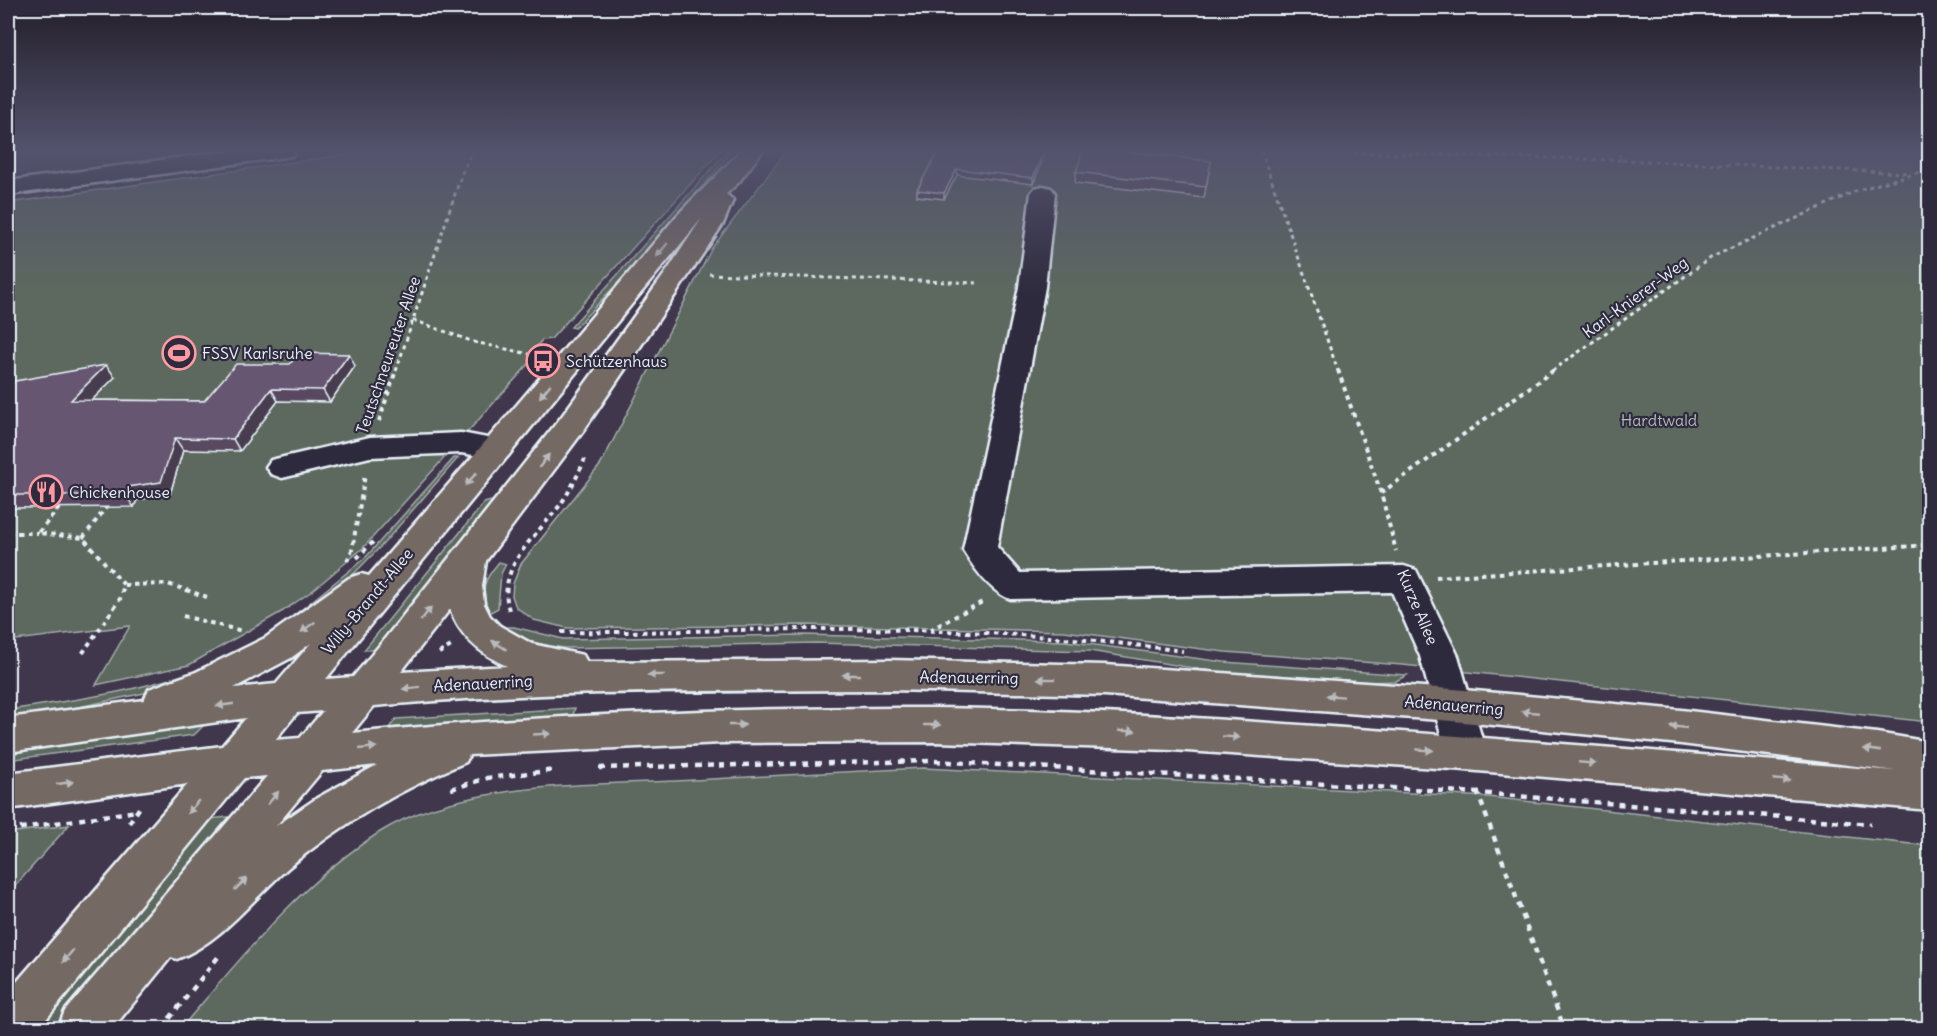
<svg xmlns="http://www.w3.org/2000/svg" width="1937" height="1036" viewBox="0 0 1937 1036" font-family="Delius,sans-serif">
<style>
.green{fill:#5d695e;stroke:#a2adab;stroke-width:1.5}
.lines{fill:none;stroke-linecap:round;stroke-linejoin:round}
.minor-casing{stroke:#e8f1f8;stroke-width:5}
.major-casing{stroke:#e8f1f8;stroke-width:5}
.path-far2{stroke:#e8f1f8;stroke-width:3;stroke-dasharray:4 4;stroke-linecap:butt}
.path-far1{stroke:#e8f1f8;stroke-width:4;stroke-dasharray:4.5 4.5;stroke-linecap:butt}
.path{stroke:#e8f1f8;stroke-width:4.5;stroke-dasharray:6 6;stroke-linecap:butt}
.minor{fill:#2f2a3d;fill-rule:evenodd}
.major{fill:#756964;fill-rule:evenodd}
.wall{fill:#584a61;stroke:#e8f1f8;stroke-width:1.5}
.shaded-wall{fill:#473c4f;stroke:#e8f1f8;stroke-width:1.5}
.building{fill:#665671;stroke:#e8f1f8;stroke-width:1.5}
.oneway{fill:#babbbd}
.labels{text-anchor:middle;stroke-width:4.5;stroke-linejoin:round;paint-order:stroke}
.street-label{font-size:16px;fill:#e8f1f8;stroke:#2f2a3d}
.poi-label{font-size:16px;fill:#e8f1f8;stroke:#2f2a3d;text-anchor:start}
.park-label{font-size:16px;fill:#b0bbba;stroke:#2f2a3d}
</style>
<rect width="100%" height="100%" fill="#40374d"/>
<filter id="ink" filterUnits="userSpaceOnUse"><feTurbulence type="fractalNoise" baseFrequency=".0167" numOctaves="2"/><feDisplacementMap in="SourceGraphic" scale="12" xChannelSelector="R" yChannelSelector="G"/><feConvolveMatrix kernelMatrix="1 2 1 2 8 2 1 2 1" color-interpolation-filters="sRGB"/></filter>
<g filter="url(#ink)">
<g class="green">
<path d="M378 150H721L551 339 542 340 532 352 536 356 363 548 312 591 283 611 189 665 96 685 130 626 8 641V203Z"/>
<path d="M728 150H733L649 250 575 328 571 327Z"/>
<path d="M787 150H1929V722L1403 665 1225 652 1064 631 805 625 567 628 534 620 516 607 512 596 513 584 521 564 601 464 712 248Z"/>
<path d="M454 458H458L384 543 339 589 269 636 366 557Z"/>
<path d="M491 501 494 503 492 506 374 650H364L484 503Z"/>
<path d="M499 562 506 564 501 574 498 608 489 613C480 588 483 581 499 562Z"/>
<path d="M507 627H514L563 639 803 635 1065 641 1224 662 1407 675 1396 681 1371 682 1211 671 1090 651 817 643 565 648C542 646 524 641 504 629Z"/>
<path d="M227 658 163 689 74 708 8 718V710C82 699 158 689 227 658Z"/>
<path d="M575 708 573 715 389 728 396 719Z"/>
<path d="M205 724 194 735 8 760V751Z"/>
<path d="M924 768 1488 797 1929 846V1028H181C242 957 300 883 380 832 457 783 586 785 676 781 759 776 841 772 924 768Z"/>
<path d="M237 816 57 1028H31L132 904 210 819Z"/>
<path d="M69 825 8 894V833Z"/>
</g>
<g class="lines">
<defs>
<g id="minor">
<path d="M235 150H296L293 155 285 157 8 195V181Z"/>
<path d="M1043 186 1051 188 1055 193 1045 287 997 547 1020 573 1404 566 1416 570 1458 656 1486 753 1480 765 1466 770 1452 765 1446 753 1420 656 1392 592 1011 599C991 593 974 568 963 550L1019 287 1031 193 1035 188Z"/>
<path d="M461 433 508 442 512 449 508 456 497 459 461 453 370 457 282 478 271 474 266 467 271 460 370 437Z"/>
</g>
<path id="major" d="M740 150H763L739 182 726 194 733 200 723 224 584 430 486 561 482 586 484 604 490 616 500 626 532 644 583 655 587 662 889 660 1105 665 1453 689 1681 710 1877 733 1930 742V810L1466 770 1172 750 937 742 722 743 469 755 466 762C403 788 342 823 289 867 253 898 223 941 177 959L171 957 113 1028H58L65 1011 267 776 244 778 39 1028H8V992L188 784 8 809V773L222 746 246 718 8 752V718L144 700 149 689 196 672 265 638 349 578 361 574 369 576C472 458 574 339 674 219 695 195 720 175 740 150ZM702 218 669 268 562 416 379 646 353 677 326 679ZM450 609C460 637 480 654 507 666L401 672ZM311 643 276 684 234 688 291 658ZM889 690 1105 695 1453 721 1681 744 1896 771C1703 755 1509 739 1315 726 1188 717 1061 709 934 708 740 707 546 714 352 733L374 706C545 690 717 691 889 690ZM323 711 300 738 275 740 297 713ZM377 765 317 798 276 826 322 771Z"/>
</defs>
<use href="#minor" class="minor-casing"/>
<use href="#major" class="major-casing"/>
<g class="path-far2">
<path d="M1261 150 1338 371"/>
<path d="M1273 150 1622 160 1617 150"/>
<path d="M1622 160 1909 173"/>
<path d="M709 274 980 283"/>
<path d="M413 320 474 342 538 356"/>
<path d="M396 371 462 173 473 150"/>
<path d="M1552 371 1712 257 1858 190 1930 169"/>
</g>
<g class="path-far1">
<path d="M1338 370 1381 493 1396 551"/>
<path d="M379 421 396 370"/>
<path d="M1381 493 1554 370"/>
<path d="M59 508 38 533 83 538 124 585 120 599 82 654"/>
<path d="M8 533H38"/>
<path d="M83 538 108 505"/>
<path d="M357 558 375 540"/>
<path d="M347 561 352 550 365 475"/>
<path d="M1436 577 1930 545"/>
<path d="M124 585 168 584 207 597"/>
<path d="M509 610C496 566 536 537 560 505 570 491 578 475 585 459"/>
<path d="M183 616 242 631"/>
<path d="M930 630 984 601"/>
<path d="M561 632C649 633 737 629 825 629 945 629 1064 635 1183 651"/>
<path d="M439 653 453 645"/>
</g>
<g class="path">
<path d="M599 768 933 761 1478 793 1871 824"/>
<path d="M451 789 487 778 556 770"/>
<path d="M1477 791 1564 1028"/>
<path d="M129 823 140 807"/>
<path d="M8 830 137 811"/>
<path d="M162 1028 219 956"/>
</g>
<use href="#minor" class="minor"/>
<use href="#major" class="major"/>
</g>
<g class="wall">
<path d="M939 150 1044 156 1033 184 957 175 944 199 917 196V190Z"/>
<path d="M1211 161 1204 198 1075 183 1076 172Z"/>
<path d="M355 366 330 402 278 401 240 451 183 450 170 494 137 500 134 507 8 508V388L115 377 92 400 204 401Z"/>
</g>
<g class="shaded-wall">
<path d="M1044 150V156L1033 184V178Z"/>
<path d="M957 169V175L944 199V193Z"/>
<path d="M349 354 355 366 330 402 323 390Z"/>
<path d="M106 365 115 377 80 412 71 400Z"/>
<path d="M271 389 278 401 240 451 233 439Z"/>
<path d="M175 438 183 450 170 494 137 500 134 507 125 495 128 487Z"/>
</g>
<g class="building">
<path d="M939 150H1044L1033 178 957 169 944 193 917 190Z"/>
<path d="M1083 150H1113L1211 161 1206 187 1076 172Z"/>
<path d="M299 353 349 354 323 390 271 389 233 439 175 438 161 482 128 487 125 495H8V388L15 381 106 365 71 400 204 401 236 364H290Z"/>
</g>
<defs><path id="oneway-solid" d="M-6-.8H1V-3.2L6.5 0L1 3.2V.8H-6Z" transform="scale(1.5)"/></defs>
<g class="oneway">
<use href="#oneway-solid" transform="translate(662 250) rotate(129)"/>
<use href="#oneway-solid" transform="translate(545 391) rotate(129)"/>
<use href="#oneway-solid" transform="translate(544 461) rotate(-53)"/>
<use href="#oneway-solid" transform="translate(471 479) rotate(131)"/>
<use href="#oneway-solid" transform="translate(426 614) rotate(-52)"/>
<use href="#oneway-solid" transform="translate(308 627) rotate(144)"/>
<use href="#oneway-solid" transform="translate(499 645) rotate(-148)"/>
<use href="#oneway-solid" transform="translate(656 675) rotate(179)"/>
<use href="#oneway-solid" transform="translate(851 675) rotate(-180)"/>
<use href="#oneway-solid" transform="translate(1046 679) rotate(-179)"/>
<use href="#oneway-solid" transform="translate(411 688) rotate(173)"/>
<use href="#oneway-solid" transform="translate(1335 696) rotate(-176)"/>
<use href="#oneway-solid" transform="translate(225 705) rotate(172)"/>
<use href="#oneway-solid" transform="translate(1530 712) rotate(-175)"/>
<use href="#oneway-solid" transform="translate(737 725)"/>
<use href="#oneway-solid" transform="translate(932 725)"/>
<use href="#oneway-solid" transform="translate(1678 727) rotate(-174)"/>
<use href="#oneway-solid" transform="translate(1127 731) rotate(2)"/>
<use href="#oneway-solid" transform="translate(542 734) rotate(-3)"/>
<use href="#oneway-solid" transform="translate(1231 737) rotate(4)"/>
<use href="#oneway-solid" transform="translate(368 748) rotate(-6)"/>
<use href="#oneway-solid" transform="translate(1425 750) rotate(3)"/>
<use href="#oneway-solid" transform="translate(1872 750) rotate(-172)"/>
<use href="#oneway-solid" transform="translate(1587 763) rotate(5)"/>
<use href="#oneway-solid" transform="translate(1782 780) rotate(5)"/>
<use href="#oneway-solid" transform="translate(65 783) rotate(-8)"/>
<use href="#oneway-solid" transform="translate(273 798) rotate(-50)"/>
<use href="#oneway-solid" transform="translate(193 807) rotate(130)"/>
<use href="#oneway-solid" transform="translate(241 884) rotate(-44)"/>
<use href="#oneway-solid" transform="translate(68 956) rotate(130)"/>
</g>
</g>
<linearGradient id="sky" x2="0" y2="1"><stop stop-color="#231e2a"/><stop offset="0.51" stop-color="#53536d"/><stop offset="1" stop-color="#53536d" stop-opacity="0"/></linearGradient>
<rect width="1937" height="295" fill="url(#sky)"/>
<defs>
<symbol id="stadium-ring" viewBox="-11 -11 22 22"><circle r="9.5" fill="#2f2a3d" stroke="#ff9aa2" stroke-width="1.5"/><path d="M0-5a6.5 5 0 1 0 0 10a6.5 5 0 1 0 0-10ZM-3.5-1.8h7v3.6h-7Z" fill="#ff9aa2"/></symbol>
<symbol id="bus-ring" viewBox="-11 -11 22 22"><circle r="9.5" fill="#2f2a3d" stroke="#ff9aa2" stroke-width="1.5"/><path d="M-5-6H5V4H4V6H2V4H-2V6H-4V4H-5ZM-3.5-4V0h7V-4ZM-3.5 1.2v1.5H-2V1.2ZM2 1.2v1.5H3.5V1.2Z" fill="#ff9aa2"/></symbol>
<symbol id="restaurant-ring" viewBox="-11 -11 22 22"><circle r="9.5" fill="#2f2a3d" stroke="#ff9aa2" stroke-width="1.5"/><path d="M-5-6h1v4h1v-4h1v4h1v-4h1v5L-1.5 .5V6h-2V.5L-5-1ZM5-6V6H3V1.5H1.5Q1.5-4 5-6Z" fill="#ff9aa2"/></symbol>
</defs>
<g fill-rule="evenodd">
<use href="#stadium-ring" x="160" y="334" width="38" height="38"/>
<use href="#bus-ring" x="524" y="342" width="38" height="38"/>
<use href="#restaurant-ring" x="27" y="473" width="38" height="38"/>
</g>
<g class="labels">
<g class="street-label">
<text transform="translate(1635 297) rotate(-36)" y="6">Karl-Knierer-Weg</text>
<text transform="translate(388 355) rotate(-71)" y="6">Teutschneureuter Allee</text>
<text transform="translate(367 601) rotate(-50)" y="6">Willy-Brandt-Allee</text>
<text transform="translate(1418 607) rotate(67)" y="6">Kurze Allee</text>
<text transform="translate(969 677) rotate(1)" y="6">Adenauerring</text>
<text transform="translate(483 683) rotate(-3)" y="6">Adenauerring</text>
<text transform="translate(1454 705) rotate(5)" y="6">Adenauerring</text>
</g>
<g class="poi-label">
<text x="202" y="359">FSSV Karlsruhe</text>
<text x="566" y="367">Schützenhaus</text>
<text x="69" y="498">Chickenhouse</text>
</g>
<g class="park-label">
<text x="1659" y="426">Hardtwald</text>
</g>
</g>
<rect width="1937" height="1036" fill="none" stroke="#2f2a3d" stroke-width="30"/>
<rect x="15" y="15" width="1907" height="1006" fill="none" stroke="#e8f1f8" stroke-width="2" filter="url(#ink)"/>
</svg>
